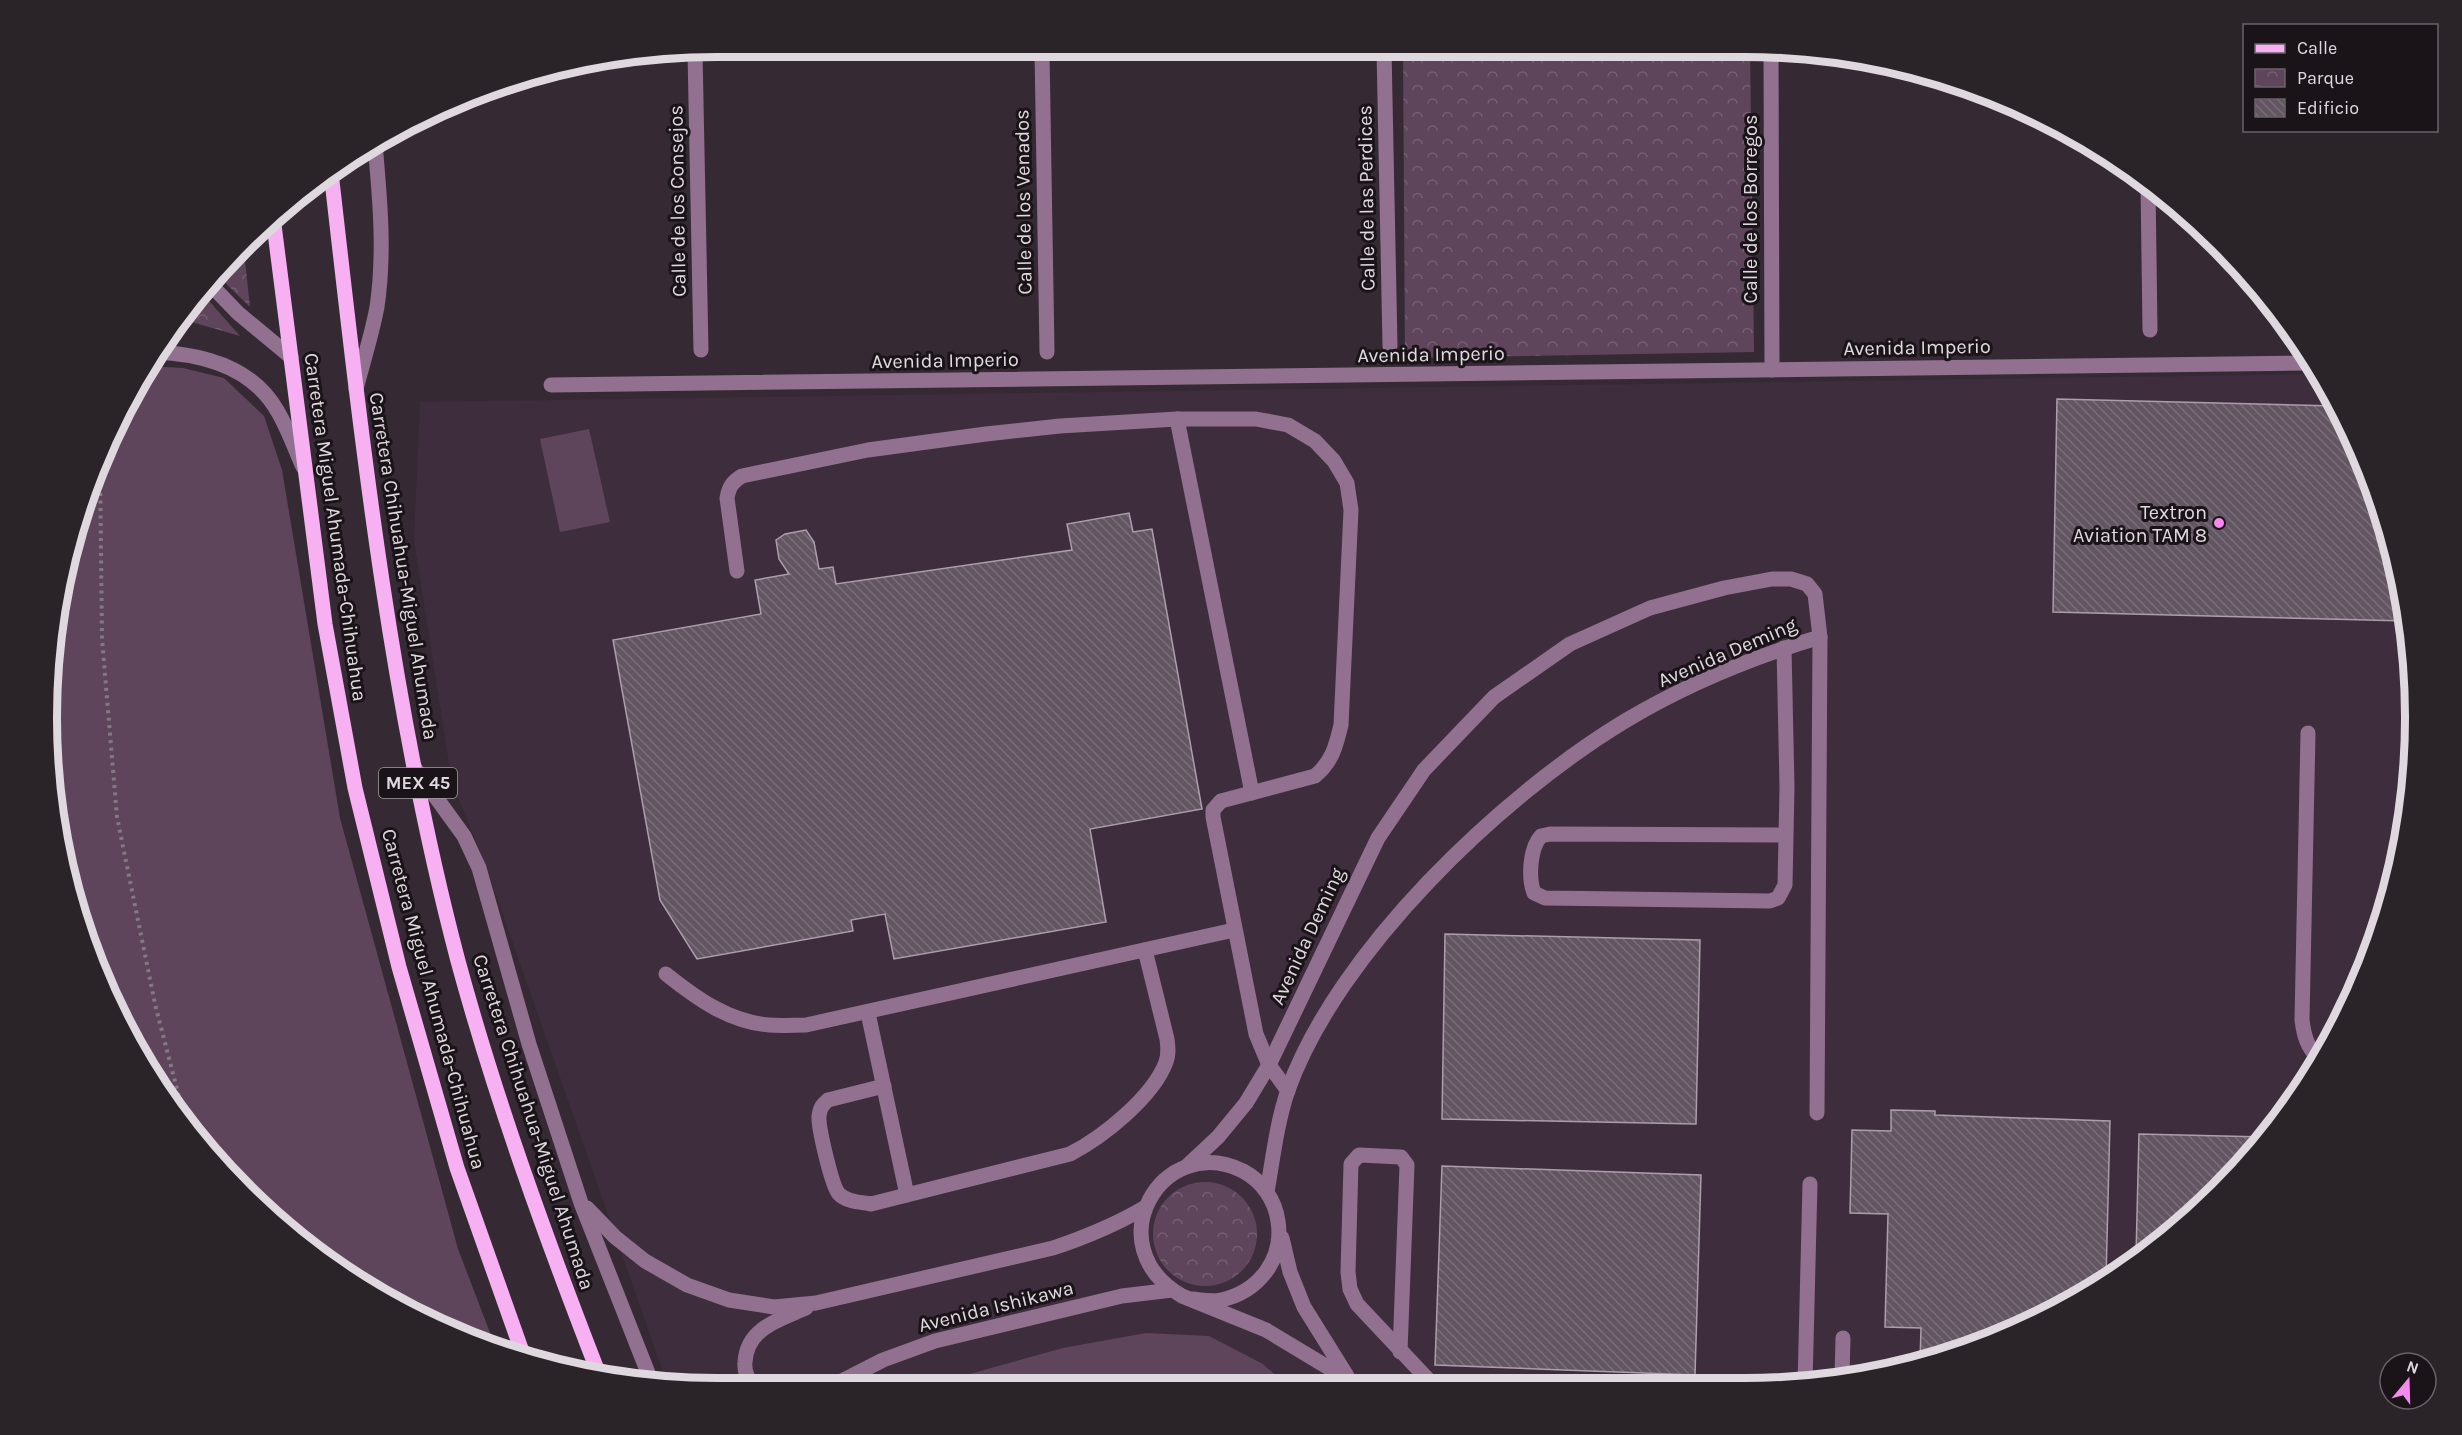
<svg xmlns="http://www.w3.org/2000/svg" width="2462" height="1435" viewBox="0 0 2462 1435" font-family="Karla,sans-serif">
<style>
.built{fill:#3e2d3d}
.grass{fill:#5e455c}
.park{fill:url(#park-crowns)}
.building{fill:url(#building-back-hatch);stroke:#ad9eac;stroke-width:1.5}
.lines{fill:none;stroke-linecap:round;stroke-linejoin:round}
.path{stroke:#837982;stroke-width:4;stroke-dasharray:3 4.5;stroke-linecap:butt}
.minor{stroke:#92708f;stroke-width:15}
.major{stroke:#f7b1f2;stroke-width:15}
.poi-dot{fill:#f589ef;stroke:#1a1419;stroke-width:2}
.labels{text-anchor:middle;stroke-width:6;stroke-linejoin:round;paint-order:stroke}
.shield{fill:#1a1419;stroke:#a59da4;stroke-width:1.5}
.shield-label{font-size:18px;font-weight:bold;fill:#e0d8df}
.street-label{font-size:20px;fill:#e0d8df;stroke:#1a1419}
.poi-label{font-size:20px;fill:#e0d8df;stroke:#1a1419;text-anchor:end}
.rim{fill:none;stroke:#e0d8df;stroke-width:8}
</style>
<defs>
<pattern id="park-crowns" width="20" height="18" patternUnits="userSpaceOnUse" patternTransform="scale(1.5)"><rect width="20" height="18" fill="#5e455c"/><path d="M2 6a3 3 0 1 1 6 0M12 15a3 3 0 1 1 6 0" fill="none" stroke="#755f73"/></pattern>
<pattern id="building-back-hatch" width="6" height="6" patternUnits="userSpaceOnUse" patternTransform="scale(1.5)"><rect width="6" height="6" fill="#635662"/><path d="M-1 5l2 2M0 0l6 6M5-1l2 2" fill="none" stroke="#796e78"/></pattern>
</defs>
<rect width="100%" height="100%" fill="#352a34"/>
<path class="built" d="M2318 374 2364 460 2403 586 2415 717 2403 848 2365 974 2303 1090 2219 1192 2080 1298 1960 1353 1789 1387H1289L1263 1364 983 1371 923 1387 668 1386 487 869 452 783 414 540 420 402Z"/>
<g class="grass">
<path d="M147 366 183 368 224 378 264 416 282 470 340 818 458 1249 497 1351 345 1276 275 1222 185 1126 136 1053 82 934 59 848 47 718 69 544 116 421Z"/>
<path d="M589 429 610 522 560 532 540 439Z"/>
<path d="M1146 1333 1209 1336 1263 1364 1289 1387H923L1063 1348Z"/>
</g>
<g class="park">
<path d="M1750 48 1754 352 1405 358 1403 49Z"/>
<path d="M243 243 250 307 217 275Z"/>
<path d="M202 293 240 336 181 319Z"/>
<circle cx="1205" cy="1234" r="52"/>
</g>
<g class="building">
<path d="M2057 399 2335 406 2364 460 2403 586 2406 621 2053 612Z"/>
<path d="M1129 513 1133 532 1152 529 1202 809 1090 829 1106 922 894 959 885 914 851 920 853 931 697 959 660 900 613 640 761 614 755 580 789 574 779 559 776 540 785 534 806 530 814 542 819 569 833 567 836 584 1072 550 1067 524Z"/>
<path d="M1445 934 1700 940 1696 1124 1442 1119Z"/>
<path d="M1891 1110 1935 1111V1115L2110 1121 2106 1279 2080 1298 1960 1353 1920 1361 1921 1328 1885 1327 1888 1214 1850 1213 1852 1130 1891 1131Z"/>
<path d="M2139 1134 2264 1137 2219 1192 2136 1255Z"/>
<path d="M1442 1166 1701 1175 1695 1375 1435 1365Z"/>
</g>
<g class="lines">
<path class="path" d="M100 463 102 639 117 817 155 1004 187 1128"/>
<g class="minor">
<path d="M1771 48 1772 370"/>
<path d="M1384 49 1390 346"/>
<path d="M1042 51 1047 352"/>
<path d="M695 52 701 350"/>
<path d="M2148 185 2150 330"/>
<path d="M210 284 238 313 291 357"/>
<path d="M155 352C204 354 253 367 278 412 288 429 295 449 303 467"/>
<path d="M551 385 2312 363"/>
<path d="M356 389C363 362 372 334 377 307 385 253 380 199 375 144"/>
<path d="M1177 419 1252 793"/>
<path d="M737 571 727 498C729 487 732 482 742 476L868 450 986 434 1060 426 1177 419H1256L1288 425 1315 441 1334 461 1347 483 1351 510 1341 725C1336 746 1332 762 1315 776L1221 801 1213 810V817L1256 1034 1269 1065 1288 1091"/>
<path d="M1784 648 1787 787 1785 885 1778 898 1770 901 1545 898 1534 893C1528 877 1530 848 1541 836L1550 834 1786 835"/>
<path d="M2308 733 2302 1020C2304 1036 2307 1047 2319 1059"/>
<path d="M414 767 464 836 479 868 529 1044 581 1203 652 1383"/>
<path d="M666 974C696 998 729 1022 769 1025 781 1026 794 1025 806 1025L1234 930"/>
<path d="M868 1013 907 1195"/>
<path d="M884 1086 828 1100C822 1105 820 1108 819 1116 818 1127 832 1187 839 1194 847 1202 860 1202 871 1204L1070 1154C1103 1137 1153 1097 1166 1062 1169 1054 1168 1047 1167 1039L1145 950"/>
<path d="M1187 1166 1218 1137 1246 1103 1269 1065 1378 838 1424 770 1494 697 1570 644 1650 608 1724 588 1772 579H1791L1807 584 1815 594 1820 637 1817 1113"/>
<path d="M1267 1192C1273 1158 1277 1122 1288 1090 1338 951 1501 796 1625 721 1685 685 1753 657 1820 637"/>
<path d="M587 1208 615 1237 645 1261 687 1285 729 1300 774 1307 816 1303 1053 1248C1086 1237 1115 1225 1144 1208"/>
<path d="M1282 1238 1290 1272 1304 1307 1347 1376"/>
<path d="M1193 1299C1202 1300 1212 1302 1221 1300 1258 1292 1284 1260 1278 1221 1275 1200 1262 1181 1243 1171 1162 1131 1095 1246 1182 1296L1266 1330 1349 1380"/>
<path d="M1400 1352 1407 1165 1401 1157 1359 1155 1351 1164 1348 1272 1350 1289 1357 1304 1435 1387"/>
<path d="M1842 1377 1843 1338"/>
<path d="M1805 1384 1810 1184"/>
<path d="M755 1387C748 1381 744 1371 745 1362 747 1328 779 1320 806 1308"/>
<path d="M825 1387 836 1384 883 1360 935 1341 1122 1296 1172 1290"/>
</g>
<g class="major">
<path d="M331 172C361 436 390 703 458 961 496 1101 546 1238 598 1372"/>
<path d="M273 217 325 624 355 788 399 967 457 1168 524 1357"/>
</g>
</g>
<circle class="poi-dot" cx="2219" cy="523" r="6"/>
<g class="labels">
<rect class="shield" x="379" y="768" width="78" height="30" rx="4.5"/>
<g class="shield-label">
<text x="418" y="789">MEX 45</text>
</g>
<g class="street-label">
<text transform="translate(1366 198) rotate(-91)" y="7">Calle de las Perdices</text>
<text transform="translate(677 201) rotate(-91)" y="7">Calle de los Consejos</text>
<text transform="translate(1023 202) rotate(-91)" y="7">Calle de los Venados</text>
<text transform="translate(1750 209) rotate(-90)" y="7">Calle de los Borregos</text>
<text transform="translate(1917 347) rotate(-1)" y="7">Avenida Imperio</text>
<text transform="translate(1431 354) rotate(-1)" y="7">Avenida Imperio</text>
<text transform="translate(945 360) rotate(-1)" y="7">Avenida Imperio</text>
<text transform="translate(336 527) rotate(82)" y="7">Carretera Miguel Ahumada-Chihuahua</text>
<text transform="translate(404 566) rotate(81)" y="7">Carretera Chihuahua-Miguel Ahumada</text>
<text transform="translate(1727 652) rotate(-23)" y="7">Avenida Deming</text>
<text transform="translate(1307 936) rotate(-65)" y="7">Avenida Deming</text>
<text transform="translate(434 999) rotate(75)" y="7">Carretera Miguel Ahumada-Chihuahua</text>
<text transform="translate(534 1122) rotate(72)" y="7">Carretera Chihuahua-Miguel Ahumada</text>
<text transform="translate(996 1306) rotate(-14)" y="7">Avenida Ishikawa</text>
</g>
<g class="poi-label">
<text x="2207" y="519">Textron<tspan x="2207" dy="23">Aviation TAM 8</tspan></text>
</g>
</g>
<path d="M0 0H2462V1435H0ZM717 57H1745A660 660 0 0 1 2405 717V718A660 660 0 0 1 1745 1378H717A660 660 0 0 1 57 718V717A660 660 0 0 1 717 57Z" fill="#2a2429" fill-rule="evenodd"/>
<path class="rim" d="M717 57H1745A660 660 0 0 1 2405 717V718A660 660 0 0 1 1745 1378H717A660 660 0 0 1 57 718V717A660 660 0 0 1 717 57Z"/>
<rect x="2243" y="24" width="195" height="108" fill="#1a1419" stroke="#696268" stroke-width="1.5"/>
<rect x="2255" y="44" width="30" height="9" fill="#f7b1f2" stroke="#696268" stroke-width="1.5"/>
<text x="2297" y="54" font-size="18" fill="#e0d8df">Calle</text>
<rect x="2255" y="69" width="30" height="18" fill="url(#park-crowns)" stroke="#696268" stroke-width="1.5"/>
<text x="2297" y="84" font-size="18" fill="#e0d8df">Parque</text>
<rect x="2255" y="99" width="30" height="18" fill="url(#building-back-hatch)" stroke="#696268" stroke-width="1.5"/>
<text x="2297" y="114" font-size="18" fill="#e0d8df">Edificio</text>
<g transform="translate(2408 1381) rotate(19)"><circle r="28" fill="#1a1419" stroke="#696268" stroke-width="1.5"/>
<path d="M0-4.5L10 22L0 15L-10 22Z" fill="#f589ef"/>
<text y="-9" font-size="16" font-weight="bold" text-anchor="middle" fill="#e0d8df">N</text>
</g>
</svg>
